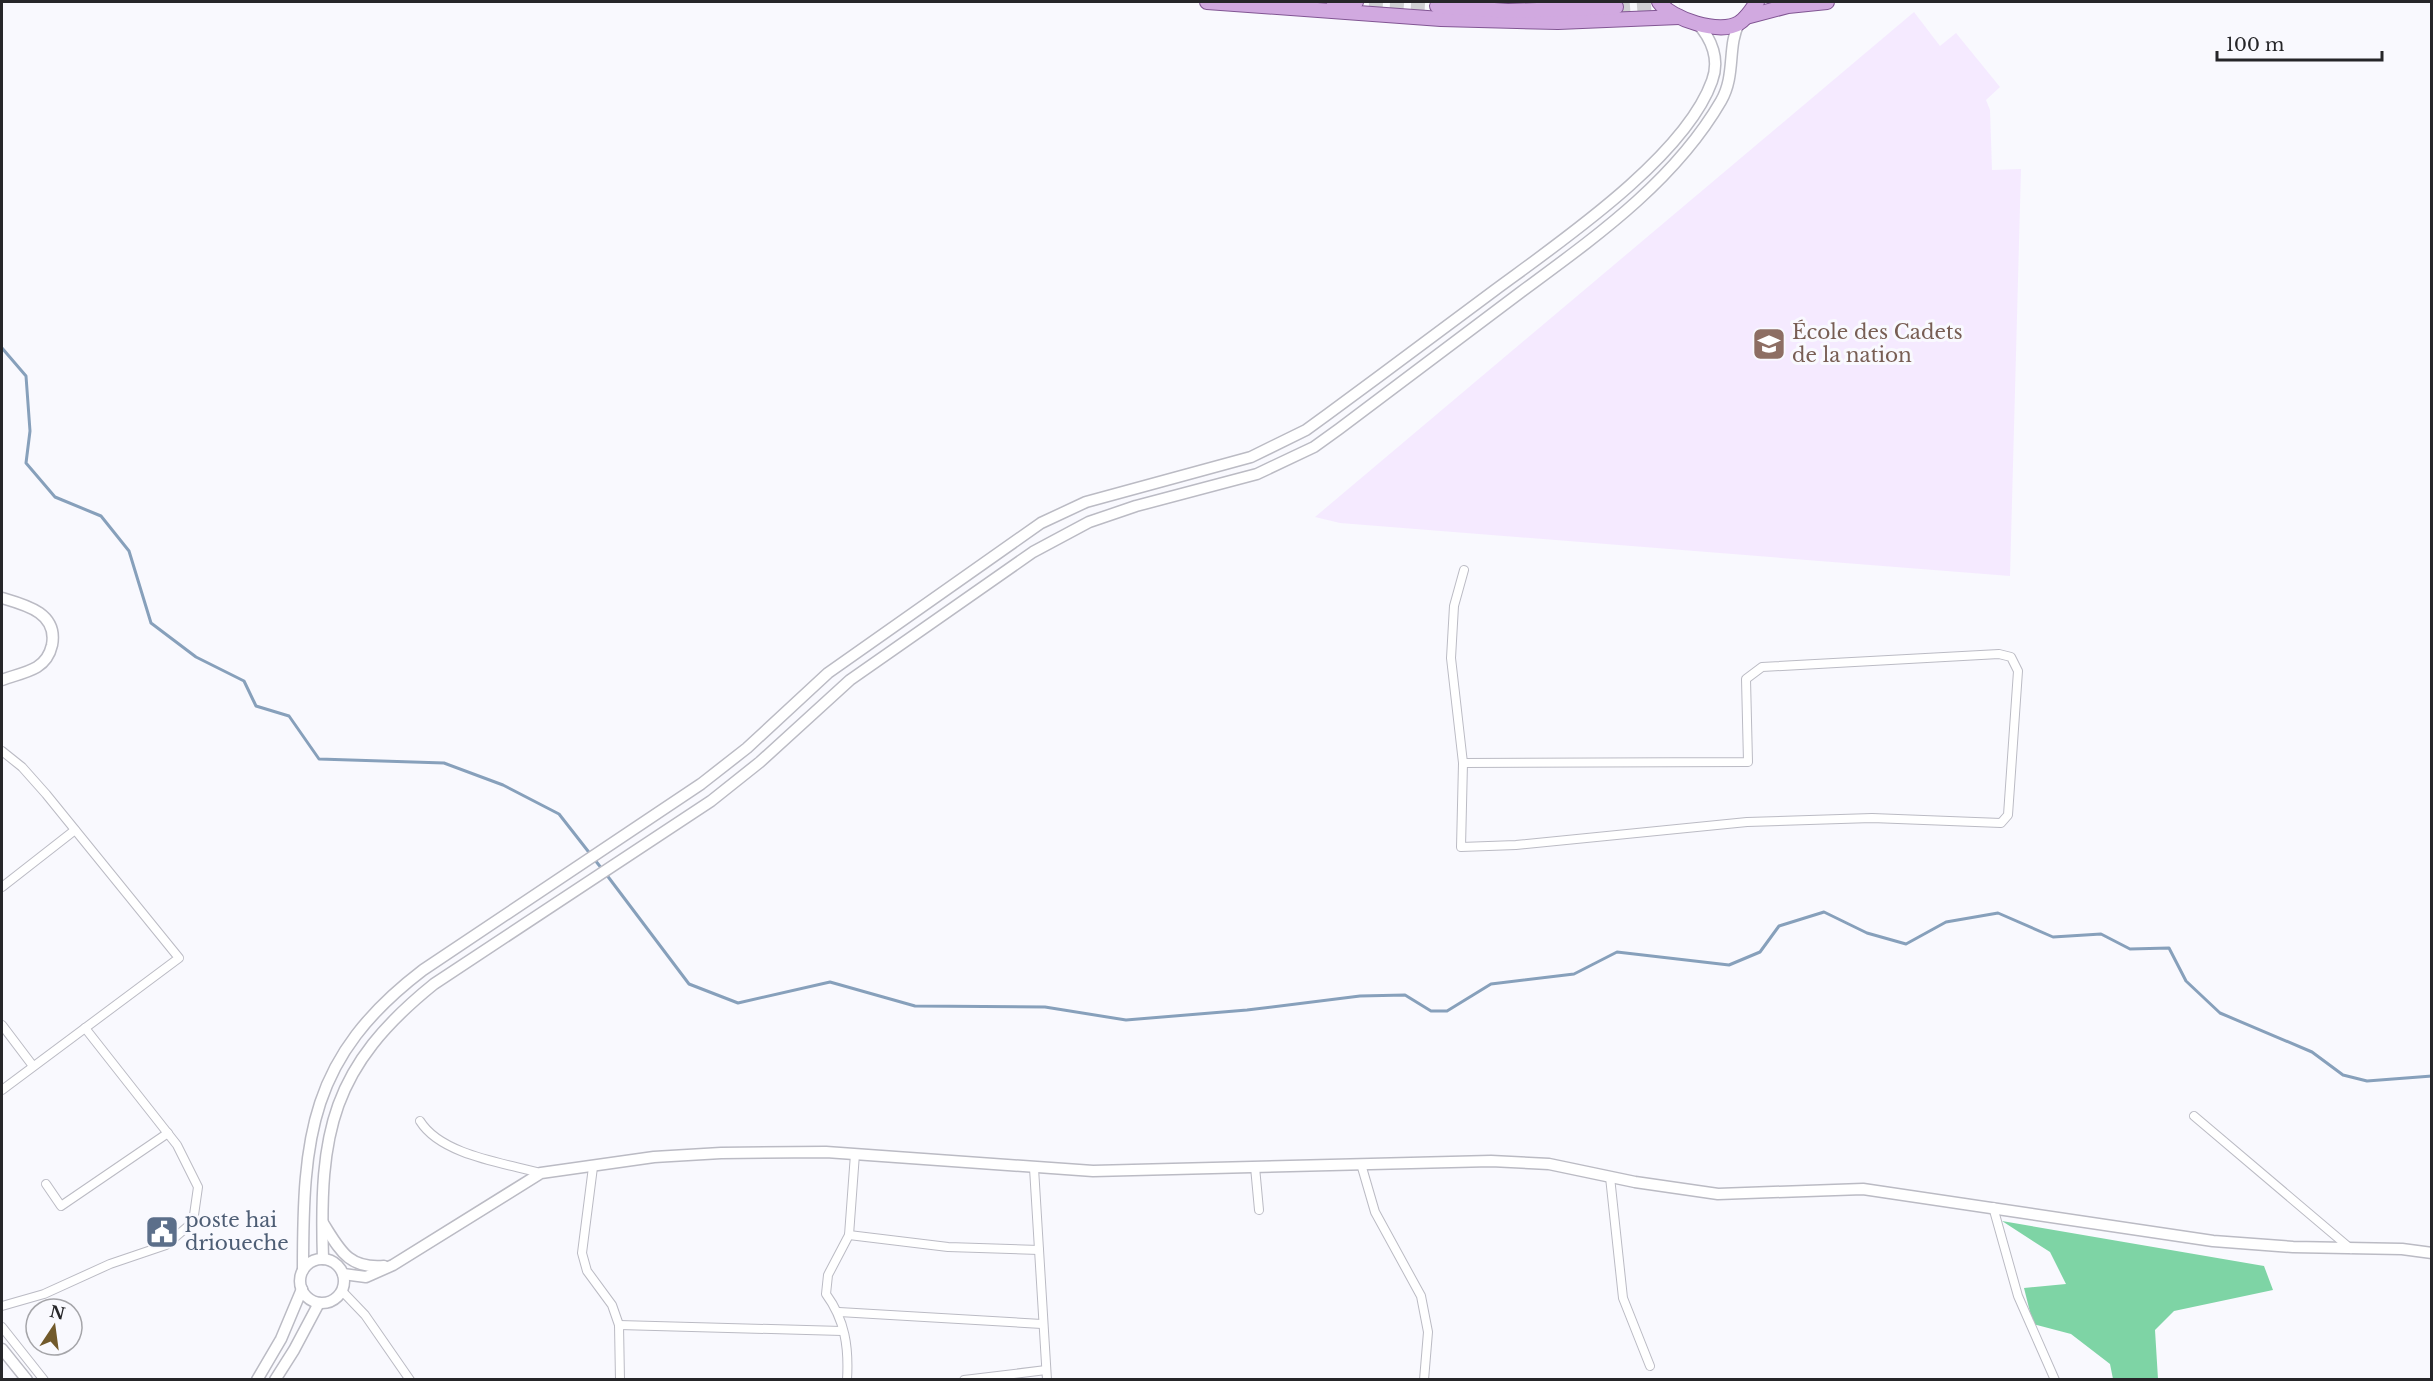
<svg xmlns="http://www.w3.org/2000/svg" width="2433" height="1381" viewBox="0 0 2433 1381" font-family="'Libre Baskerville',serif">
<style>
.education{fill:#f5eaff}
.forest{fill:#7ed4a5}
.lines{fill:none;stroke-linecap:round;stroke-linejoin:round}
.stream{stroke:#87a0bb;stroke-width:3}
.primary-tunnel{stroke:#cfcfd3;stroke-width:14;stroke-dasharray:14 7;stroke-linecap:butt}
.minor-casing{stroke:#bbbbc4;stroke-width:10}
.tertiary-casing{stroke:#bbbbc4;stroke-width:13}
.primary-casing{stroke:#815593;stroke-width:16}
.minor{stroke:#fff;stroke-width:8}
.tertiary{stroke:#fff;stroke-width:10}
.primary{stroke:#d1a9e0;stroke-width:14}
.labels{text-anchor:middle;stroke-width:6;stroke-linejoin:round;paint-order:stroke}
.education-label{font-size:20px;fill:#785e54;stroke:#f9f9fe;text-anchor:start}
.service-label{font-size:20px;fill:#4e5e75;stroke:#f9f9fe;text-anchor:start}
</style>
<rect width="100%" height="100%" fill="#f9f9fe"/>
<path class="education" d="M1914 12 1940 46 1956 33 2000 87 1986 100 1990 110 1992 170 2021 169 2010 576 1340 523 1315 517Z"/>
<path class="forest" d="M2002 1221 2264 1266 2273 1290 2174 1311 2155 1330 2158 1379H2113L2110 1364 2071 1334 2033 1324 2024 1288 2066 1284 2050 1252Z"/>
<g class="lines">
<g class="stream">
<path d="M2 348 26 376 30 431 26 463 55 497 101 516 129 551 151 623 196 657 244 681 256 706 289 716 319 759 444 763 503 785 559 814 602 869"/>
<path d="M606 874 689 984 738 1003 830 982 915 1006 1045 1007 1126 1020 1247 1010 1360 996 1405 995 1431 1011H1447L1491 984 1574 974 1617 952 1729 965 1760 952 1779 926 1824 912 1867 933 1906 944 1946 922 1998 913 2053 937 2101 934 2130 949 2169 948 2186 981 2220 1013 2312 1052 2343 1075 2367 1081 2432 1076"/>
</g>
<g class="primary-tunnel">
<path d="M1369 2 1437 6"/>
<path d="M1616 7 1679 2"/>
</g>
<defs>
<g id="minor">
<path d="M2 751 22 767 46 794 179 958 2 1090"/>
<path d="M1463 763 1748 762 1746 679 1762 667 1999 654 2011 657 2018 671 2008 815 2001 823 1872 818 1747 822 1516 845 1461 847 1463 763 1451 658 1454 606 1464 570"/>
<path d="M2 887 75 830"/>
<path d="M2 1025 33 1066"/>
<path d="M2194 1116 2351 1249"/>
<path d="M420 1121C441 1155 504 1163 541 1173"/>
<path d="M1361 1164 1375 1212 1421 1296 1428 1332 1424 1380"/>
<path d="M593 1167 582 1253 587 1271 612 1305 619 1325 620 1380"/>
<path d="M1255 1167 1259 1210"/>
<path d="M1034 1168 1047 1380"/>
<path d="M1610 1177 1623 1298 1650 1366"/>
<path d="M46 1184 61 1206 168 1133"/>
<path d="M1993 1207 2018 1296 2055 1380"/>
<path d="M849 1235 948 1247 1039 1250"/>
<path d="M342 1291 365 1315 410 1380"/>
<path d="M2 1306 44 1294 110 1264 166 1245 193 1222 198 1187 177 1145 85 1028"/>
<path d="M839 1312 1042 1324"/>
<path d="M619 1325 842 1331"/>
<path d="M2 1327 44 1380"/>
<path d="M847 1380C849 1347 845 1320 826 1294L828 1275 849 1235 855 1154"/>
<path d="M964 1380 1046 1370"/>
</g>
<g id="tertiary">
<path d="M2 598C26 605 58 613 52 645 50 654 45 662 37 667 27 673 12 676 2 680"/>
<path d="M323 1223C340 1250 348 1269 384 1266"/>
<path d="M323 1259C319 1132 331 1067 434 984L711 801 760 762 850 680 1033 552 1089 522 1136 506 1257 474 1314 447 1339 429C1399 384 1460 338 1521 292 1594 238 1674 182 1721 101 1736 75 1727 47 1739 23"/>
<circle cx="322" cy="1281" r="22"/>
<path d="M303 1270C303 1137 309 1057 423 970L701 784 747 748 828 673 1041 523 1086 502 1251 457 1306 430 1328 414C1384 373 1440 331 1495 290 1560 242 1685 157 1712 81 1720 60 1712 39 1697 23"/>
<path d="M343 1274 366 1277 393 1265 541 1173 654 1157 721 1153 826 1152 1093 1171 1491 1161 1549 1164 1635 1182 1718 1194 1863 1189 2213 1241 2293 1247 2402 1249 2432 1253"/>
<path d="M2 1349 27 1380"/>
<path d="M257 1380 281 1339 302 1289"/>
<path d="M275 1380 294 1350 319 1303"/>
</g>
<g id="primary">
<path d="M1207 2 1441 19 1558 22 1679 17"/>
<path d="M1659 2C1671 19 1720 35 1739 23 1747 18 1752 9 1757 2"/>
<path d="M1437 6 1508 11 1616 7"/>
<path d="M1333 7 1356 2"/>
<path d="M1746 17 1788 6 1827 2"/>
</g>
</defs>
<use href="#minor" class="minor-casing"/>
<use href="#tertiary" class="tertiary-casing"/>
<use href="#primary" class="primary-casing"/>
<use href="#minor" class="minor"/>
<use href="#tertiary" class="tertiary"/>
<use href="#primary" class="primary"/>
</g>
<defs>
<symbol id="school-square" viewBox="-11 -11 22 22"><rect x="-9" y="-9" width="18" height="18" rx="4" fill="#8d6e63" stroke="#f9f9fe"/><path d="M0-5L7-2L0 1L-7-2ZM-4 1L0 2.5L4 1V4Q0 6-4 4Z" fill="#fff"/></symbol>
<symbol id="civic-square" viewBox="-11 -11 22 22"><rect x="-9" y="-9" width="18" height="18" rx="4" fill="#5c6f8a" stroke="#f9f9fe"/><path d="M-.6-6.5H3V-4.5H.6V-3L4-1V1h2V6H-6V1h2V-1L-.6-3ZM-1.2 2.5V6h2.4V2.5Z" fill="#fff"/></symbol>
</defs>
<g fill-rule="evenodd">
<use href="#school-square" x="1750" y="325" width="38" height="38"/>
<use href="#civic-square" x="143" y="1213" width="38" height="38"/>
</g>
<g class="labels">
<g class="education-label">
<text x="1792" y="339">École des Cadets<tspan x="1792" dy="23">de la nation</tspan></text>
</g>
<g class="service-label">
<text x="185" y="1227">poste hai<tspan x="185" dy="23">drioueche</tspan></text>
</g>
</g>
<rect width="2433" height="1381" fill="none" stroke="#262629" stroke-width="6"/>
<g transform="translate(54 1327) rotate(13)"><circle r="28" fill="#f9f9fe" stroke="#a5a5a9" stroke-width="1.5"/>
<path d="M0-4.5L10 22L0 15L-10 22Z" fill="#725a2b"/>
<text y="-9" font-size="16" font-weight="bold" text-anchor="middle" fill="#262629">N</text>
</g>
<path d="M2217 51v9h165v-9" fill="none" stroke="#262629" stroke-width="3"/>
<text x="2226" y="51" font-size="18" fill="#262629" stroke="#f9f9fe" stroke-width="4.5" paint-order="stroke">100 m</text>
</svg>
